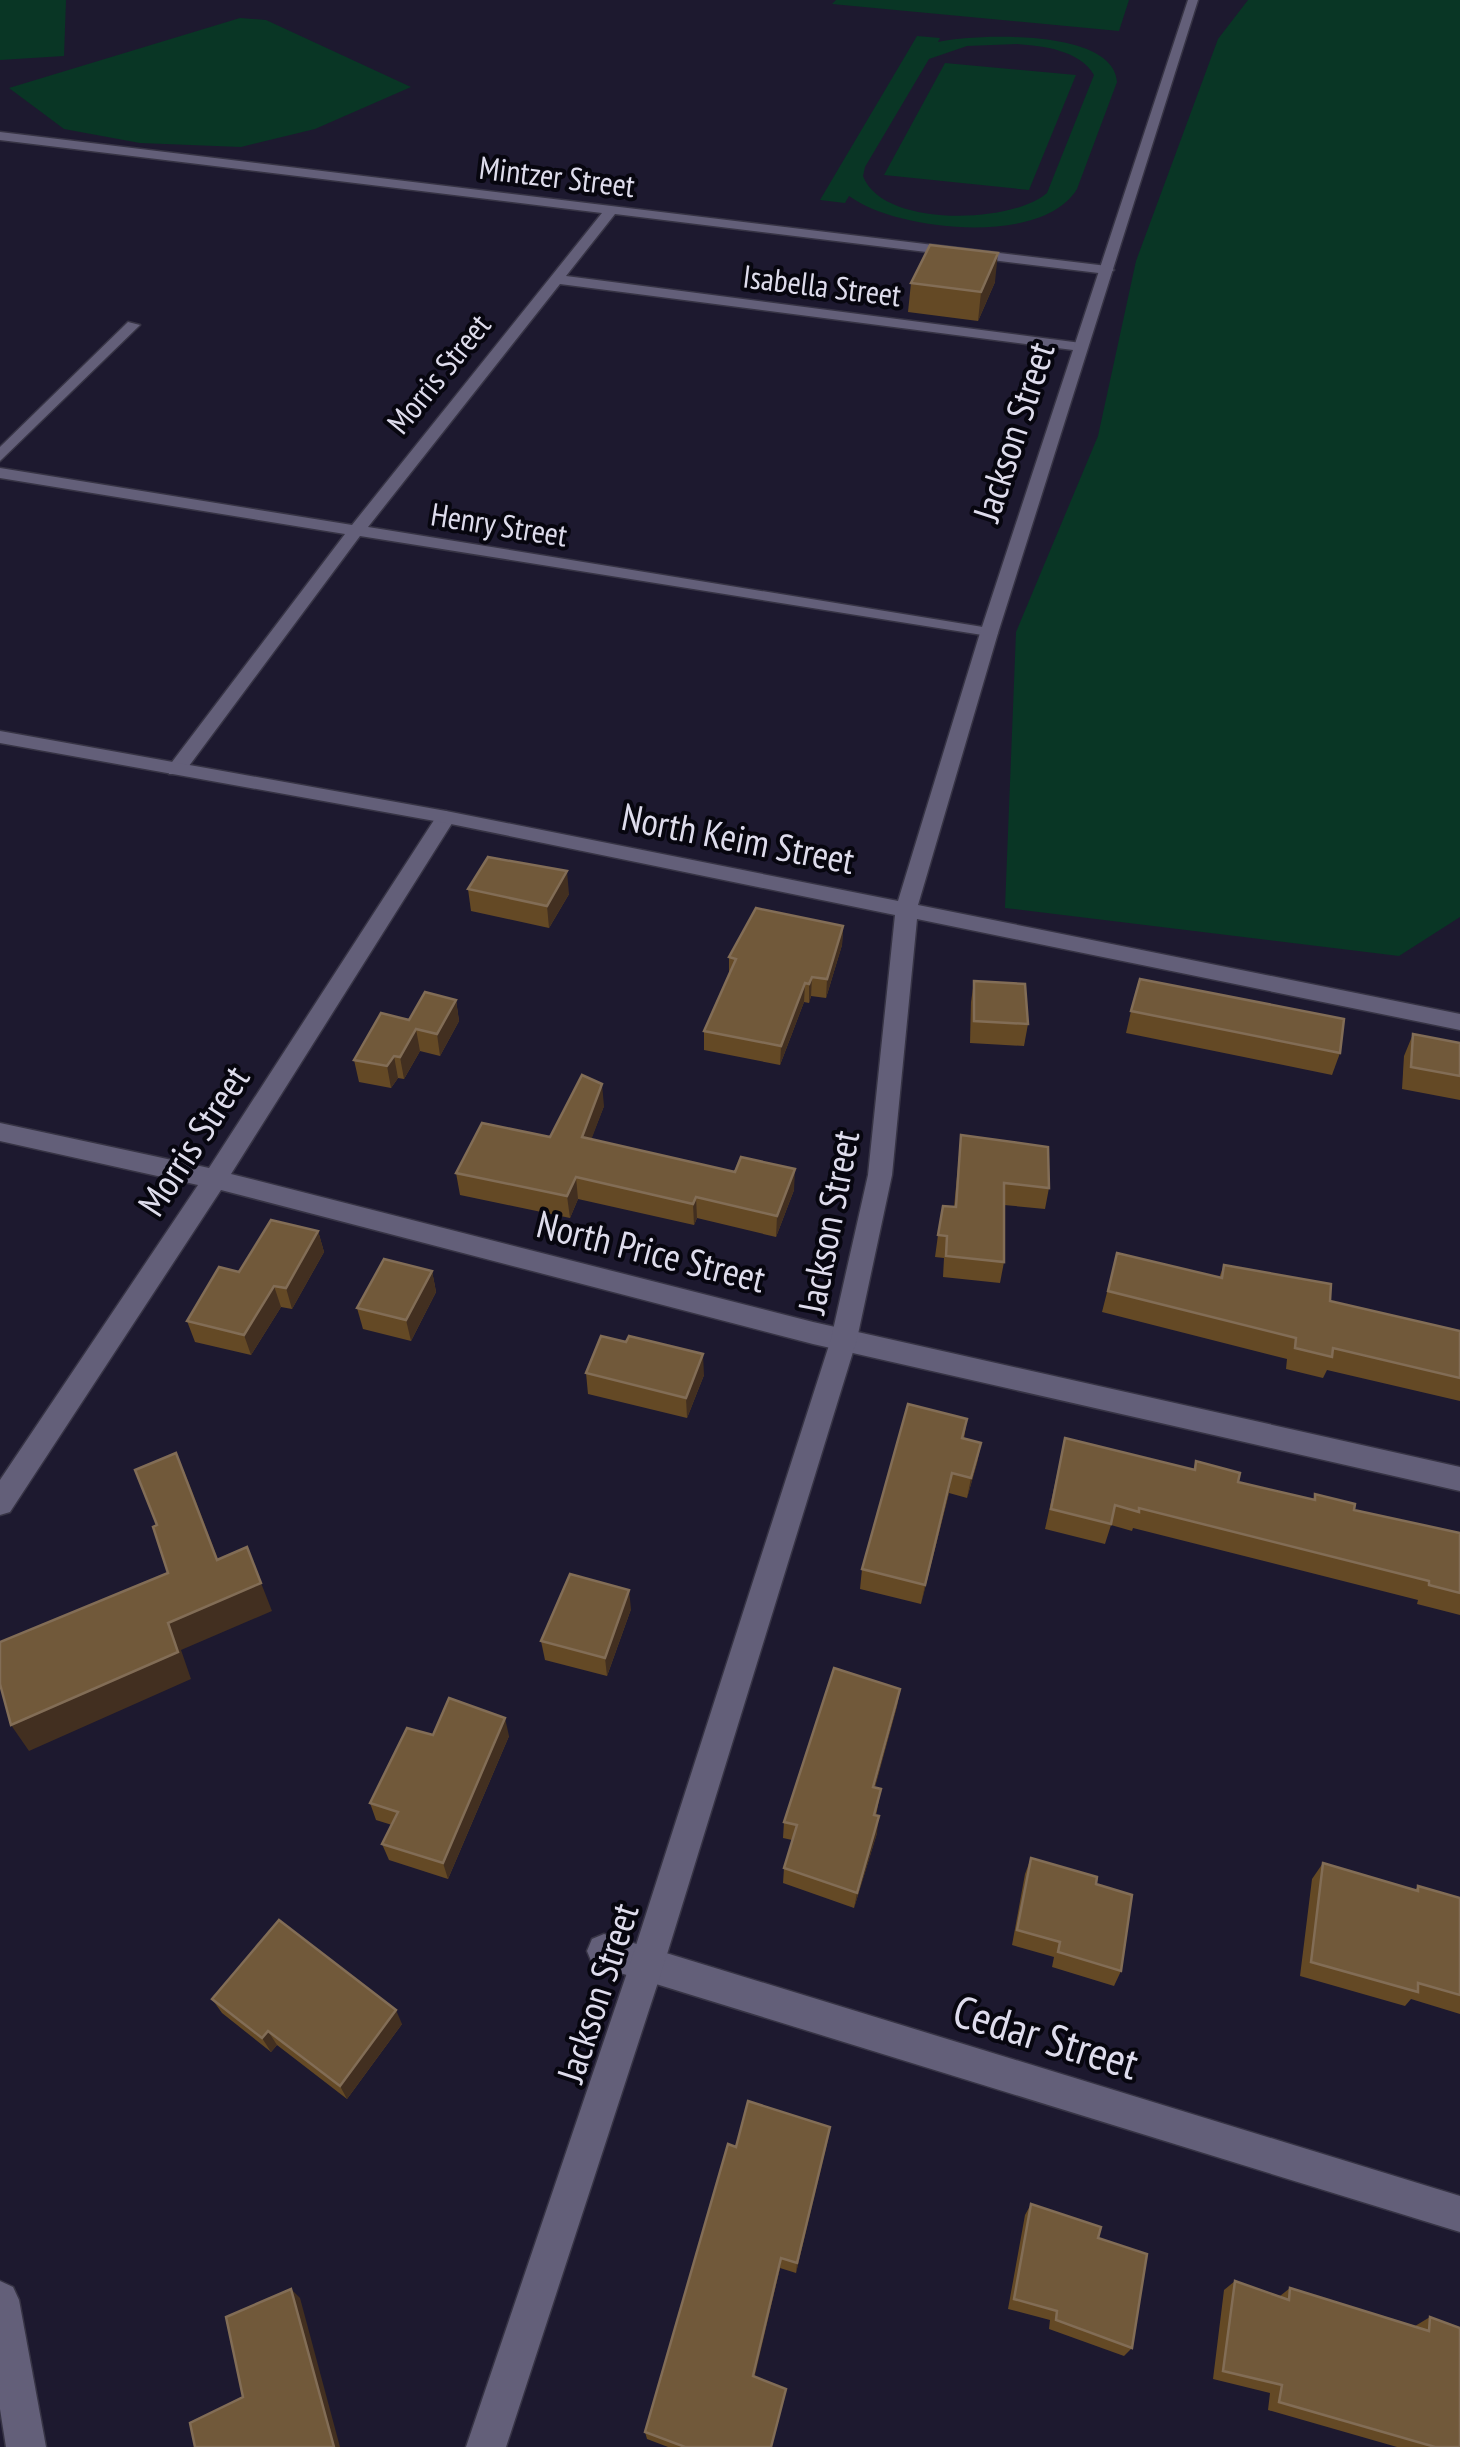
<svg xmlns="http://www.w3.org/2000/svg" width="1460" height="2447" viewBox="0 0 1460 2447" font-family="'PT Sans Narrow',sans-serif">
<style>
.green{fill:#093625;fill-rule:evenodd}
.lines{fill:none;stroke-linecap:round;stroke-linejoin:round}
.minor-casing{stroke:#373445;stroke-width:3}
.tertiary-casing{stroke:#373445;stroke-width:3}
.minor{fill:#635f79;fill-rule:evenodd}
.tertiary{fill:#635f79;fill-rule:evenodd}
.wall{fill:#644925}
.shaded-wall{fill:#422f20}
.building{fill:#71593a;stroke:#826d56;stroke-width:2.5}
.labels{text-anchor:middle;stroke-width:8;stroke-linejoin:round;paint-order:stroke}
.far-street-label{font-size:32px;fill:#dedcec;stroke:#07060f}
.street-label{font-size:38px;fill:#dedcec;stroke:#07060f}
.near-street-label{font-size:45px;fill:#dedcec;stroke:#07060f}
</style>
<rect width="100%" height="100%" fill="#1d192f"/>
<g class="green">
<path d="M0 0H66L64 56 0 60Z"/>
<path d="M836 0H1129L1119 31 832 4Z"/>
<path d="M1248 0H1460V917L1399 956 1005 908 1016 632 1098 436 1136 261 1218 39Z"/>
<path d="M240 18 266 20 411 87 315 129 241 147 140 143 64 129 9 88Z"/>
<path d="M917 36 940 38 938 42C974 34 1114 28 1117 82L1077 189C1042 247 896 231 849 196L845 203 820 200ZM1017 44C1043 46 1080 50 1094 75L1047 193C1012 224 882 228 863 176L865 167 929 59 967 46Z"/>
<path d="M945 63 1076 75 1029 190 884 175Z"/>
</g>
<g class="lines">
<defs>
<g id="minor">
<path d="M0 132 1107 266 1114 270 1107 274 615 214 566 276 1081 343 1088 347 1081 351 560 284 368 527 989 628 998 633 995 637 360 536 183 774H169V766L345 534 0 478V468L352 525 602 213 0 140Z"/>
<path d="M128 322 140 325 0 461V447Z"/>
<path d="M446 811 456 817 231 1174 813 1322 1460 1467V1491L813 1344 221 1190 10 1512 0 1515V1480L198 1185 0 1141V1123L209 1168 436 817Z"/>
<path d="M604 1934 1460 2196V2232L604 1968 592 1963 587 1951 592 1939Z"/>
</g>
<g id="tertiary">
<path d="M1188 0H1198L998 633 918 905 1460 1014V1030L917 919 892 1175 857 1339 664 1964 506 2447H466L630 1964 831 1339 868 1175 895 915 446 823 0 743V731L446 811 898 901 980 633Z"/>
<path d="M0 2281 13 2287 19 2300 46 2447H6L0 2409Z"/>
</g>
</defs>
<use href="#minor" class="minor-casing"/>
<use href="#tertiary" class="tertiary-casing"/>
<use href="#minor" class="minor"/>
<use href="#tertiary" class="tertiary"/>
</g>
<g class="wall">
<path d="M995 282 978 321 908 312 911 283Z"/>
<path d="M468 889 569 894 549 928 471 911Z"/>
<path d="M843 926 842 945 826 998 811 996 809 1003 804 1002 780 1065 704 1050V1031L729 974V957Z"/>
<path d="M974 981 1028 1024 1024 1046 970 1043 971 1002Z"/>
<path d="M456 1000 459 1021 440 1056 420 1051 404 1079 398 1078 391 1088 359 1082 354 1060 409 1020Z"/>
<path d="M1131 1011 1340 1053 1332 1075 1126 1033Z"/>
<path d="M1413 1034 1460 1043V1100L1402 1089 1404 1056Z"/>
<path d="M604 1106 591 1139 794 1190 776 1237 697 1218 694 1225 578 1199 570 1218 460 1195 456 1173 550 1137Z"/>
<path d="M961 1135 1049 1188 1045 1209 1004 1205V1262L1000 1283 943 1277 944 1258 935 1257 938 1235 954 1207Z"/>
<path d="M318 1231 324 1252 292 1309 281 1307 251 1355 195 1342 187 1321 239 1272Z"/>
<path d="M1117 1253 1219 1278 1224 1265 1330 1301 1460 1331V1401L1327 1370 1323 1378 1286 1369 1287 1359 1102 1312Z"/>
<path d="M432 1271 436 1292 411 1341 363 1329 357 1308Z"/>
<path d="M586 1373 704 1375 687 1418 588 1394Z"/>
<path d="M967 1419 964 1439 981 1443 977 1463 967 1498 949 1493 921 1604 860 1589 862 1569Z"/>
<path d="M1065 1438 1193 1470 1196 1461 1238 1482 1313 1500 1315 1494 1354 1510 1460 1533V1615L1417 1604 1418 1600 1133 1528 1132 1531 1111 1525 1105 1544 1045 1529Z"/>
<path d="M631 1609 607 1676 545 1660 541 1641Z"/>
<path d="M900 1689 897 1706 875 1787 881 1789 876 1816 877 1833 854 1908 783 1883 784 1868 792 1840 783 1838 784 1822Z"/>
<path d="M433 1735 509 1736 448 1879 389 1860 382 1844 392 1825 376 1820 370 1803Z"/>
<path d="M1031 1858 1096 1884 1121 1971 1114 1986 1052 1967 1054 1957 1012 1945 1025 1874Z"/>
<path d="M1323 1863 1415 1890 1418 1886 1460 1898V2014L1411 1999 1405 2006 1300 1976 1312 1879Z"/>
<path d="M212 1999 402 2024 347 2099 277 2045 271 2052 222 2013Z"/>
<path d="M830 2127 796 2273 780 2268 754 2376 772 2447H668L647 2439 645 2432 736 2147Z"/>
<path d="M1031 2204 1132 2348 1124 2356 1049 2329 1050 2320 1008 2309 1025 2215Z"/>
<path d="M1235 2281 1280 2296 1290 2288 1415 2326 1430 2317 1460 2447H1397L1268 2410 1270 2393 1213 2379 1224 2290Z"/>
</g>
<g class="shaded-wall">
<path d="M998 253 995 282 978 321 981 292Z"/>
<path d="M567 871 569 894 549 928 547 906Z"/>
<path d="M843 926 842 945 826 998 827 979Z"/>
<path d="M812 977 811 996 809 1003V984Z"/>
<path d="M805 983 804 1002 780 1065 781 1046Z"/>
<path d="M456 1000 459 1021 440 1056 437 1034Z"/>
<path d="M416 1029 420 1051 404 1079 400 1057Z"/>
<path d="M394 1056 398 1078 391 1088 387 1066Z"/>
<path d="M602 1084 604 1106 584 1159 582 1137Z"/>
<path d="M795 1169 794 1190 776 1237 777 1216Z"/>
<path d="M576 1177 578 1199 570 1218 567 1196Z"/>
<path d="M696 1197 697 1218 694 1225 693 1204Z"/>
<path d="M318 1231 324 1252 292 1309 286 1288Z"/>
<path d="M432 1271 436 1292 411 1341 406 1320Z"/>
<path d="M274 1286 281 1307 251 1355 244 1335Z"/>
<path d="M703 1354 704 1375 687 1418 686 1398Z"/>
<path d="M981 1443 977 1463 967 1498 971 1478Z"/>
<path d="M176 1453 189 1483 229 1588 217 1560Z"/>
<path d="M952 1473 949 1493 921 1604 925 1585Z"/>
<path d="M247 1547 272 1611 181 1650 191 1679 29 1751 11 1725 168 1623Z"/>
<path d="M629 1590 631 1609 607 1676 605 1658Z"/>
<path d="M900 1689 897 1706 870 1804 873 1787Z"/>
<path d="M505 1718 509 1736 448 1879 443 1863Z"/>
<path d="M879 1816 877 1833 854 1908 857 1893Z"/>
<path d="M396 2010 402 2024 347 2099 340 2086Z"/>
<path d="M268 2031 277 2045 271 2052 262 2038Z"/>
<path d="M830 2127 828 2140 796 2273 797 2263Z"/>
<path d="M781 2258 780 2268 753 2384V2376Z"/>
<path d="M291 2289 300 2298 340 2447H334Z"/>
</g>
<g class="building">
<path d="M930 245 998 253 981 292 911 283Z"/>
<path d="M488 857 567 871 547 906 468 889Z"/>
<path d="M756 908 843 926 827 979 812 977 809 984 805 983 781 1046 704 1031 736 959 729 957Z"/>
<path d="M1140 979 1344 1019 1340 1053 1131 1011Z"/>
<path d="M974 981 1025 984 1028 1024 974 1021Z"/>
<path d="M425 992 456 1000 437 1034 416 1029 400 1057 394 1056 387 1066 354 1060 381 1013 409 1020Z"/>
<path d="M1413 1034 1460 1043V1076L1411 1067Z"/>
<path d="M582 1075 602 1084 582 1137 735 1172 741 1157 795 1169 777 1216 696 1197 693 1204 576 1177 567 1196 456 1173 482 1123 550 1137Z"/>
<path d="M961 1135 1048 1147 1049 1188 1004 1183V1262L946 1256 947 1236 938 1235 943 1206 956 1207Z"/>
<path d="M271 1220 318 1231 286 1288 274 1286 244 1335 187 1321 219 1267 239 1272Z"/>
<path d="M1117 1253 1222 1278 1224 1265 1331 1284 1330 1301 1460 1331V1378L1333 1348 1332 1357 1295 1348 1296 1338 1108 1291Z"/>
<path d="M384 1259 432 1271 406 1320 357 1308Z"/>
<path d="M601 1336 626 1342 629 1336 703 1354 686 1398 586 1373Z"/>
<path d="M908 1404 967 1419 962 1438 981 1443 971 1478 952 1473 925 1585 862 1569Z"/>
<path d="M1065 1438 1195 1470 1196 1461 1240 1473 1238 1482 1315 1500V1494L1355 1504 1354 1510 1460 1533V1593L1429 1585V1581L1139 1508V1512L1115 1505 1111 1524 1051 1509Z"/>
<path d="M176 1453 217 1560 247 1547 261 1583 168 1623 178 1652 11 1725 0 1684V1642L168 1573 153 1527 157 1525 135 1470Z"/>
<path d="M570 1574 629 1590 605 1658 541 1641Z"/>
<path d="M834 1668 900 1689 873 1787 881 1789 874 1815 879 1816 857 1893 784 1868 797 1825 784 1822Z"/>
<path d="M449 1698 505 1718 443 1863 382 1844 398 1812 370 1803 407 1728 433 1735Z"/>
<path d="M1031 1858 1097 1877 1096 1884 1132 1895 1121 1971 1058 1952 1060 1942 1017 1930Z"/>
<path d="M1323 1863 1418 1891V1886L1460 1898V1995L1418 1983V1992L1311 1962Z"/>
<path d="M279 1920 396 2010 340 2086 268 2031 262 2038 212 1999Z"/>
<path d="M748 2101 830 2127 797 2263 781 2258 753 2376 786 2389 771 2447H685L645 2432 728 2144 736 2147Z"/>
<path d="M1031 2204 1101 2227 1098 2238 1147 2254 1132 2348 1056 2320 1057 2311 1014 2299Z"/>
<path d="M1235 2281 1289 2300 1290 2288 1429 2331 1430 2317 1460 2328V2447H1435L1279 2402 1282 2385 1223 2371Z"/>
<path d="M291 2289 334 2447H195L190 2423 243 2397 226 2317Z"/>
</g>
<g class="labels">
<g class="far-street-label">
<text transform="translate(557 177) rotate(7)" y="11">Mintzer Street</text>
<text transform="translate(822 286) rotate(7)" y="11">Isabella Street</text>
<text transform="translate(439 374) rotate(-51)" y="11">Morris Street</text>
<text transform="translate(499 525) rotate(9)" y="11">Henry Street</text>
</g>
<g class="street-label">
<text transform="translate(1014 432) rotate(-72)" y="13">Jackson Street</text>
<text transform="translate(738 839) rotate(11)" y="13">North Keim Street</text>
<text transform="translate(194 1141) rotate(-57)" y="13">Morris Street</text>
<text transform="translate(829 1222) rotate(-79)" y="13">Jackson Street</text>
<text transform="translate(651 1252) rotate(14)" y="13">North Price Street</text>
<text transform="translate(598 1993) rotate(-72)" y="13">Jackson Street</text>
</g>
<g class="near-street-label">
<text transform="translate(1046 2037) rotate(17)" y="16">Cedar Street</text>
</g>
</g>
</svg>
